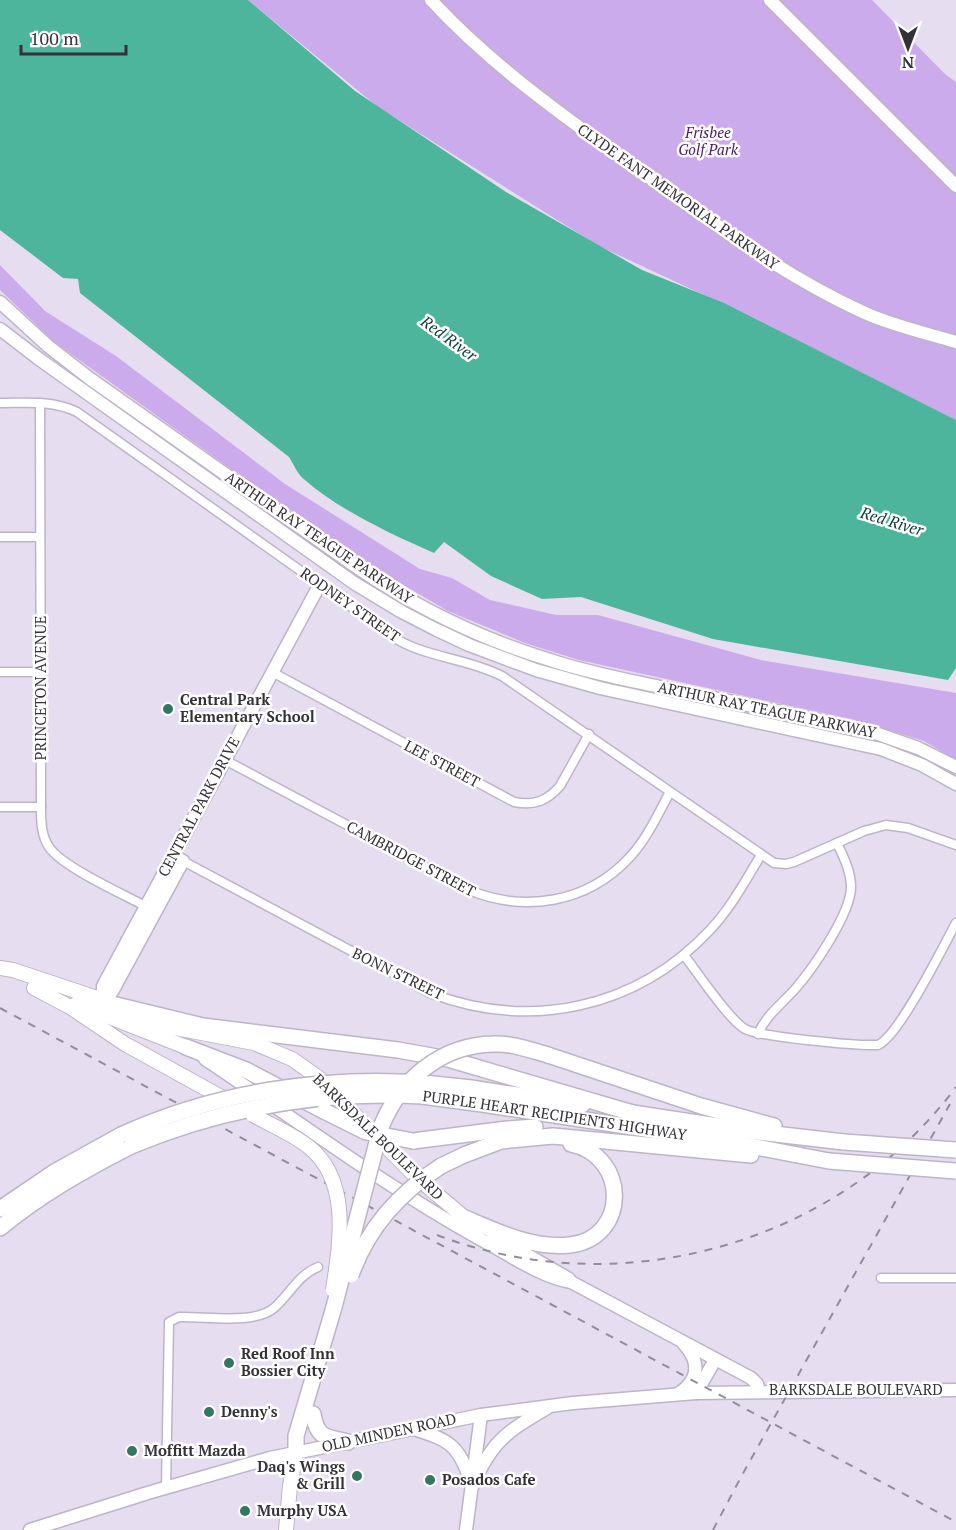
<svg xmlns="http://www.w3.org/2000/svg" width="956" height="1530" viewBox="0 0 956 1530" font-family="'PT Serif',serif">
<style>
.green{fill:#cbabeb}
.water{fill:#4db59b}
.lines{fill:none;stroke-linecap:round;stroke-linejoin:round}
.street-casing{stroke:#bdb5c7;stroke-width:11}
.secondary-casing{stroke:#bdb5c7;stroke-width:15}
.primary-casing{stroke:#bdb5c7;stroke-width:16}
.highway-casing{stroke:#bdb5c7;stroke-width:18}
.street{stroke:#fff;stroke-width:8}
.secondary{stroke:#fff;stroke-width:12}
.primary{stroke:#fff;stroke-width:14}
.highway{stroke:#fff;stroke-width:15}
.rail{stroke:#938c99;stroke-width:2;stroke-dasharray:8 8;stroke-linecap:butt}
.primary-bridge-casing{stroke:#bdb5c7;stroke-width:16;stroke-linecap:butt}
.highway-bridge-casing{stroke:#bdb5c7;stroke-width:18;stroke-linecap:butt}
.primary-bridge{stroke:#fff;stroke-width:14}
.highway-bridge{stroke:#fff;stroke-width:15}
.poi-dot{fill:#347564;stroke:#fff;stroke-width:2}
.labels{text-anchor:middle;stroke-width:5;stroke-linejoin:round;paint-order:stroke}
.park-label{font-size:15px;font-style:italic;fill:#4e2070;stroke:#fff}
.street-label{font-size:15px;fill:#353138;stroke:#fff}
.poi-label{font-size:15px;font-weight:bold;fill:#353138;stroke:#fff;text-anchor:start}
.water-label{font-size:16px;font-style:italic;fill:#0e3d32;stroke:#fff}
</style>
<rect width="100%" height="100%" fill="#e6ddf0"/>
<g class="green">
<path d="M248 0H765L956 192V420L736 310 597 245 378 107Z"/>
<path d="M775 0H872L946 75 956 82V182Z"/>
<path d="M0 265 45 311 116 356 285 484 420 569 452 578 490 600 556 615H598L761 660 956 693V760L924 741 851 719 579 660 525 643 448 611 369 565 228 467 53 341 0 290Z"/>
</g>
<path class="water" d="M0 0H248L355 91 506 192 642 270 724 303 956 420V668L948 680 713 639 581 597 542 599 491 576 444 542 434 553C393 535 339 510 305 480 298 475 294 465 289 457L80 293 78 279 63 278 0 230Z"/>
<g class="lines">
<defs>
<g id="street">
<path d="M0 403C26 403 53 400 77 412L398 640C430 658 469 659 502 676L774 863 786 864 794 862 864 831 886 825 908 828 956 845"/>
<path d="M40 403 41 807C41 821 41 835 49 847 62 867 125 895 149 908"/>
<path d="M0 537H40"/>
<path d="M0 672H41"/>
<path d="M272 672 514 802C534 806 547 801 560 786L589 734"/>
<path d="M225 760 469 890C525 913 587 903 629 858 647 839 658 814 670 792"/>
<path d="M0 807H41"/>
<path d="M183 861 430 993C530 1031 636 1009 710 930 731 908 745 881 761 855"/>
<path d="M684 955C697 972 729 1020 745 1029 760 1037 858 1046 878 1045 899 1036 943 947 956 923"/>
<path d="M758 1034C766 1015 783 1003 796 988 814 967 851 913 851 887 851 871 843 856 837 843"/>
<path d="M881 1278H956"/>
<path d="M166 1487 169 1322 179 1317C205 1316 254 1325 274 1308 290 1294 298 1275 318 1267"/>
</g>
<g id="secondary">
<path d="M431 0C489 63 558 112 627 162 704 216 779 274 865 313 894 326 926 333 956 342"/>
<path d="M770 0 956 186"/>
<path d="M0 302 48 346 89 378 358 568C417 608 481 639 550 660 586 672 623 679 660 687 733 702 806 716 878 734L918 748 956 767"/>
<path d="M0 329 39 359 354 583 402 612 437 630 469 645 536 670 600 688 881 749 922 765 956 784"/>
<path d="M103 1000V986L320 584"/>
<path d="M100 1007 113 990 183 861 173 856"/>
<path d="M205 1059C298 1121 390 1190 489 1244 515 1258 542 1277 571 1282L751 1378 757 1384 759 1391"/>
<path d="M493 1235 569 1279"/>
<path d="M696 1393 715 1360"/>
<path d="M678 1394C699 1380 701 1363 684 1344"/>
<path d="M411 1428C449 1440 459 1444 471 1483"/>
<path d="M472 1487C491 1442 506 1432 547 1408"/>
<path d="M30 1530 151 1492 270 1458 481 1415 573 1403 696 1393 956 1390"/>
<path d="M466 1530 481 1415"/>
</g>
<g id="primary">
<path d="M0 968 13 970 103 1000 160 1025 254 1043 292 1059 319 1078 415 1176 465 1218"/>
<path d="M34 988 70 1007 125 1044 232 1103"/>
<path d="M76 1004 186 1047"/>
<path d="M286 1530 290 1486 296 1453"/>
</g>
<g id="highway">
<path d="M112 1004 203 1026 398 1050 448 1059 636 1114"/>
<path d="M186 1047 246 1070 324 1111"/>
<path d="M548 1055 701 1106 774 1126"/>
<path d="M424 1083 471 1088 582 1105"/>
<path id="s1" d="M422 1096 482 1104 730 1142 829 1161"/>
<path d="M626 1112 757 1132 844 1142"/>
<path d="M413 1141 507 1129 535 1127"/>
<path d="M441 1166 464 1155 501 1141 553 1136 751 1155"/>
<path d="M0 1209 56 1171 121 1135"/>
<path d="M465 1218C498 1232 533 1249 570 1245 629 1238 629 1156 571 1144"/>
<path d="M0 1228C40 1195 84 1170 131 1146"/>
<path d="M313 1414C317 1439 327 1437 348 1442"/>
<path d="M296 1453V1436L334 1307"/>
</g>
</defs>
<use href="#street" class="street-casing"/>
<use href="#secondary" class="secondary-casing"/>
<use href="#primary" class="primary-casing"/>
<use href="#highway" class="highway-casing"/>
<use href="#street" class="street"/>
<use href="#secondary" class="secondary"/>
<use href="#primary" class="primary"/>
<use href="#highway" class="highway"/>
<g class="rail">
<path d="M0 1008 956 1522"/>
<path d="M437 1235C620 1305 838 1245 956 1087"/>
<path d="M713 1530 741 1477 950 1104"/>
</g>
<defs>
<path id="primary-bridge" d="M253 1115C271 1125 293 1134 309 1147 351 1181 340 1243 333 1290"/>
<g id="highway-bridge">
<path d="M324 1111 366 1132 413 1141"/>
<path d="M121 1135C216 1092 321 1076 424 1083"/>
<path d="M844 1142 956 1150"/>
<path d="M131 1146C224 1107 321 1091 422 1096"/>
<path d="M829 1161 956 1171"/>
<path d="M351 1275C368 1227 399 1193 441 1166"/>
<path d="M334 1307 381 1127C400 1080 441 1045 493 1044 512 1043 530 1050 548 1055"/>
</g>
</defs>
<use href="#primary-bridge" class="primary-bridge-casing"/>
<use href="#highway-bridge" class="highway-bridge-casing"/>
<use href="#primary-bridge" class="primary-bridge"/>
<use href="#highway-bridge" class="highway-bridge"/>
</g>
<g class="poi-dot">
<circle cx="168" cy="709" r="6"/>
<circle cx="229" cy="1363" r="6"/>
<circle cx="209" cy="1412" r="6"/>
<circle cx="132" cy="1451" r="6"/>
<circle cx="357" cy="1476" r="6"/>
<circle cx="430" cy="1480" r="6"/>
<circle cx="245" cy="1511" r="6"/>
</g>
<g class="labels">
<g class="park-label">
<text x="708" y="138">Frisbee<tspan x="708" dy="17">Golf Park</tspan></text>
</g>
<g class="street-label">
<text transform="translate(678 197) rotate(35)" y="5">CLYDE FANT MEMORIAL PARKWAY</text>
<text transform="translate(319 538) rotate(34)" y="5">ARTHUR RAY TEAGUE PARKWAY</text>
<text transform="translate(350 605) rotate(35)" y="5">RODNEY STREET</text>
<text transform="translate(41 688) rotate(-90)" y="5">PRINCETON AVENUE</text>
<text transform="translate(767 710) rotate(12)" y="5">ARTHUR RAY TEAGUE PARKWAY</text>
<text transform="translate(442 764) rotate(28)" y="5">LEE STREET</text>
<text transform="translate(199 807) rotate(-62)" y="5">CENTRAL PARK DRIVE</text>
<text transform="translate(411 859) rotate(28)" y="5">CAMBRIDGE STREET</text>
<text transform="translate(398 974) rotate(26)" y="5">BONN STREET</text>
<text dy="5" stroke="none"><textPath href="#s1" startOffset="134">PURPLE HEART RECIPIENTS HIGHWAY</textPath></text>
<text transform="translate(378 1137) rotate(44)" y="5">BARKSDALE BOULEVARD</text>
<text x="856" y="1395">BARKSDALE BOULEVARD</text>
<text transform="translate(389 1433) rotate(-12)" y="5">OLD MINDEN ROAD</text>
</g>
<g class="poi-label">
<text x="180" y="705">Central Park<tspan x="180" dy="17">Elementary School</tspan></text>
<text x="241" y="1359">Red Roof Inn<tspan x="241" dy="17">Bossier City</tspan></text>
<text x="221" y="1417">Denny's</text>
<text x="144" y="1456">Moffitt Mazda</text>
<text x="345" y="1472" text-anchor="end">Daq's Wings<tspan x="345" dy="17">&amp; Grill</tspan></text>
<text x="442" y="1485">Posados Cafe</text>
<text x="257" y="1516">Murphy USA</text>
</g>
<g class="water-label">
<text transform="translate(449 338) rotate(36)" y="6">Red River</text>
<text transform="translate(892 521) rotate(17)" y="6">Red River</text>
</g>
</g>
<g transform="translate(908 48) rotate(180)" stroke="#ffffff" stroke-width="4.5" paint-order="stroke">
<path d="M0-4.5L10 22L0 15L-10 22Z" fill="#353138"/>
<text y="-9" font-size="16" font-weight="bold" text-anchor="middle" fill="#353138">N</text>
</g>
<path d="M21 45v9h105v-9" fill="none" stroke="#353138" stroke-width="3"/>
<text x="30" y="45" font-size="18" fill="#353138" stroke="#ffffff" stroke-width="4.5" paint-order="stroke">100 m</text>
</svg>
